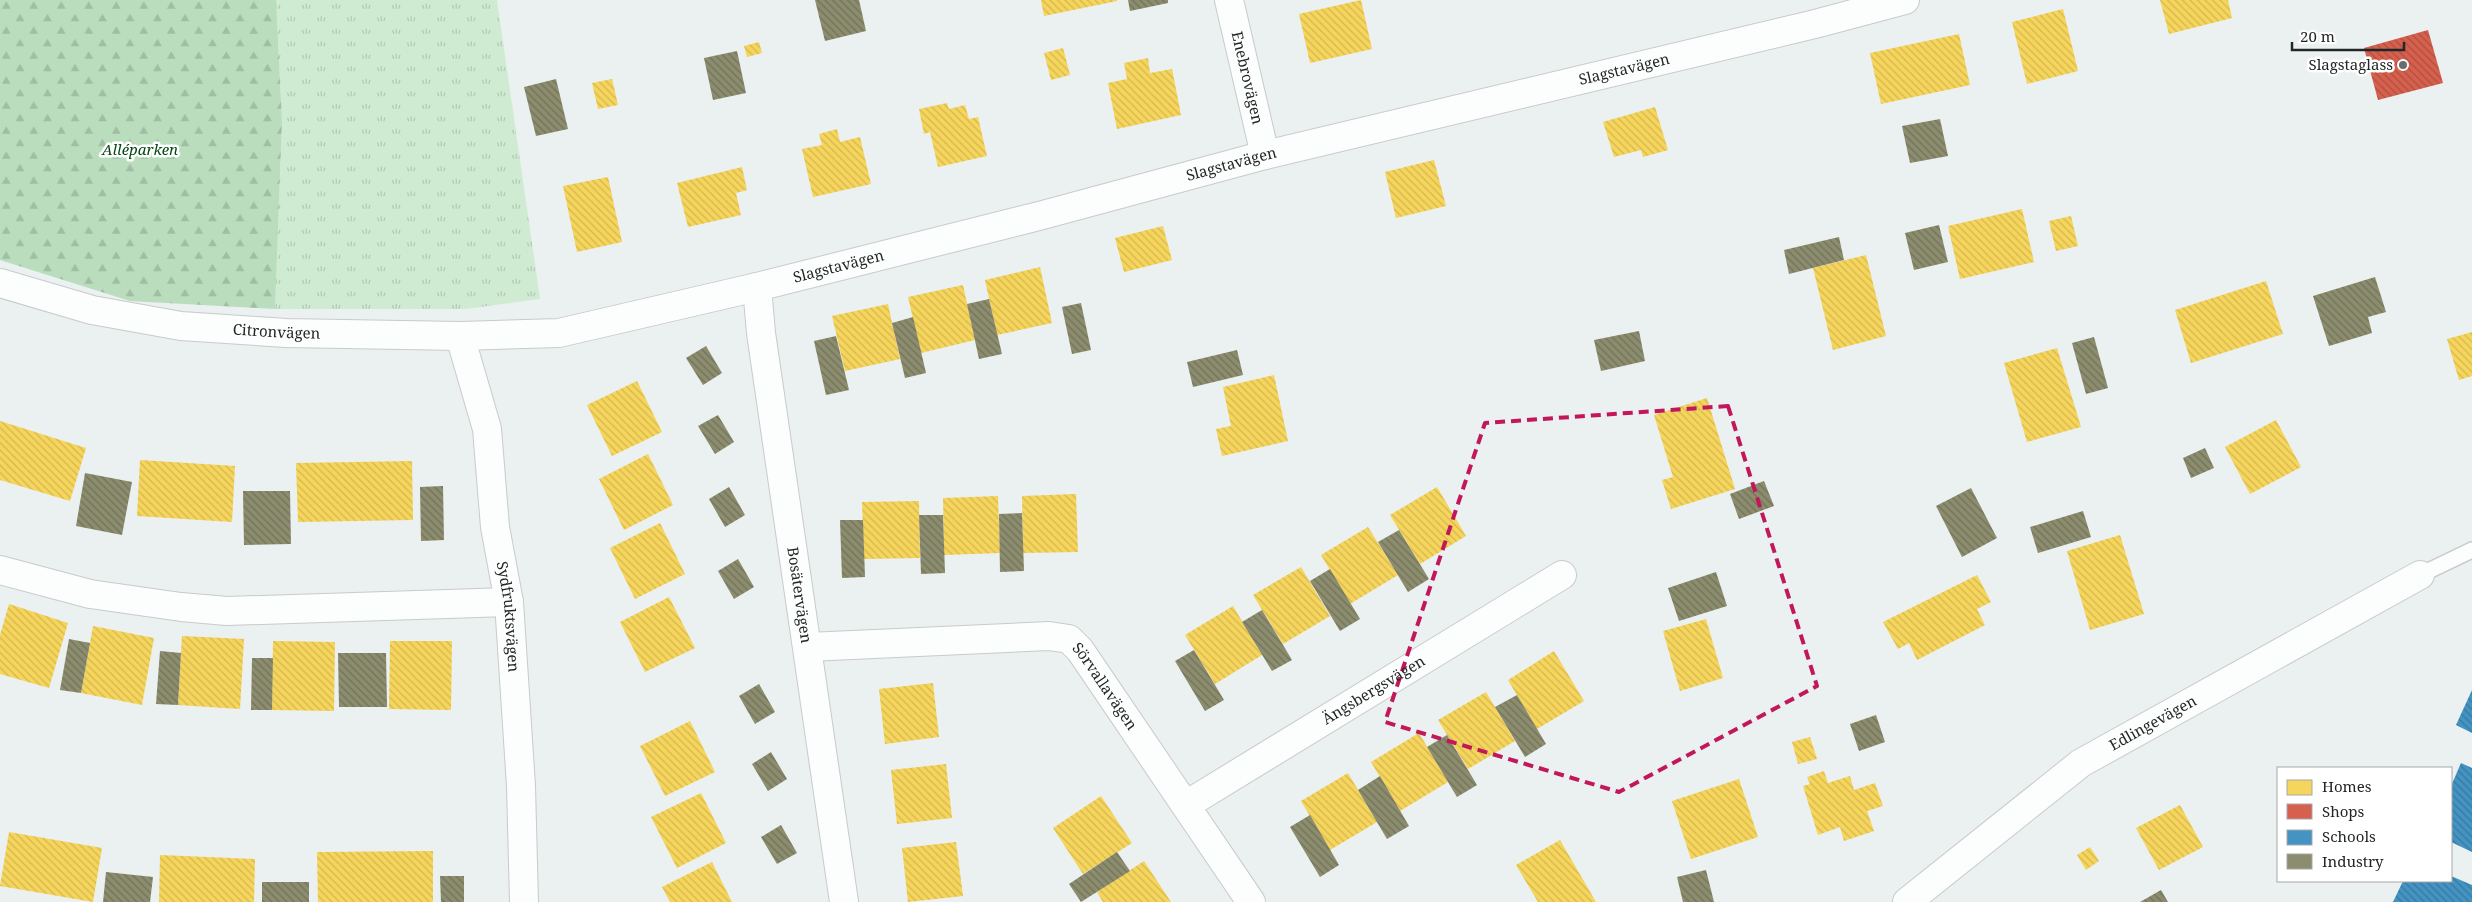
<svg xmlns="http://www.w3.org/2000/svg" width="2472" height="902" viewBox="0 0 2472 902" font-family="'Noto Serif',serif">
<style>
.grass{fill:url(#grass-tufts)}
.forest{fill:url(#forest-firs)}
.homes{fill:url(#homes-back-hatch)}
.shops{fill:url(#shops-back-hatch)}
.schools{fill:url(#schools-back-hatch)}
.industry{fill:url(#industry-back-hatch)}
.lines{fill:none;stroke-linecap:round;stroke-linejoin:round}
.lane-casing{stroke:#c8cbcb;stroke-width:18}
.street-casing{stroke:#c8cbcb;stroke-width:30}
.lane{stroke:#fcfdfd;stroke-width:15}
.street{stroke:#fcfdfd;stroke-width:28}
.marked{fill:none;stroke:#c2185b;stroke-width:4;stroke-dasharray:10 6;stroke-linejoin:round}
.poi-dot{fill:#696d6d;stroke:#fff;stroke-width:2}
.labels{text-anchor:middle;stroke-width:5;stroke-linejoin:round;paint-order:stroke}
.poi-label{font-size:15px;fill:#232626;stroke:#fff;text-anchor:end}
.street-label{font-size:15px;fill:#232626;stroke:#fff}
.park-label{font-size:15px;font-style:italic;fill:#044714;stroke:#fff}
</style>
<defs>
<pattern id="grass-tufts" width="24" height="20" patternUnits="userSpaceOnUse" patternTransform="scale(1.25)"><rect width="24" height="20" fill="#cfecd2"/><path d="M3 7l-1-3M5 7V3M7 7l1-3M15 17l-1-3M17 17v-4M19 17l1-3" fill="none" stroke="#b1cab4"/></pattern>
<pattern id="forest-firs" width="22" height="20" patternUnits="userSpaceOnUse" patternTransform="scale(1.25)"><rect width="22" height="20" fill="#baddbe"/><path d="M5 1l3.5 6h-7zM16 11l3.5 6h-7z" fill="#a0bea3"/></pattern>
<pattern id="homes-back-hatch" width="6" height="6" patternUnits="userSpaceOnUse" patternTransform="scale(1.25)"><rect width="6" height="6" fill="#f6d55c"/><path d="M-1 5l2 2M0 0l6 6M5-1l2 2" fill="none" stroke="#d3b750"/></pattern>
<pattern id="shops-back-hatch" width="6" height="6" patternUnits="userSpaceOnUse" patternTransform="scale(1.25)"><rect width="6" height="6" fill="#d6604d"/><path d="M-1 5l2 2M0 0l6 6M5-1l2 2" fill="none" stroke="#ad4f40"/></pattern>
<pattern id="schools-back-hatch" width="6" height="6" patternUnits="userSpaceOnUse" patternTransform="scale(1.25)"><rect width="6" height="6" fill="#4393c3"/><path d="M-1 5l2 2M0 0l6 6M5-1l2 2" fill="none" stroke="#38789e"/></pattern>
<pattern id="industry-back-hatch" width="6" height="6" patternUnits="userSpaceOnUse" patternTransform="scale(1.25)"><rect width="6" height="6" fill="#8c8c6e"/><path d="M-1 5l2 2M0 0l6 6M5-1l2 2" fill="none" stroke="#72725a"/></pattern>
</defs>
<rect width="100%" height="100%" fill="#ebf0f0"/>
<path class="grass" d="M276 0H497L540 299 466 309H275L282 121Z"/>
<path class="forest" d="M0 0H276L282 121 275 309 130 301 0 260Z"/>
<g class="homes">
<path d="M1041 0H1117V1L1044 16Z"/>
<path d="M1361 0 1372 49 1310 63 1299 14Z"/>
<path d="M2160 0H2228L2232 18 2169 34Z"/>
<path d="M2063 9 2078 71 2027 84 2012 22Z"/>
<path d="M1959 34 1970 85 1881 104 1870 53Z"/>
<path d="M759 42 762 53 747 57 744 46Z"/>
<path d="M1063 48 1070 75 1051 80 1044 53Z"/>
<path d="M1148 58 1150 73 1172 69 1181 115 1117 129 1108 83 1127 79 1124 63Z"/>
<path d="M612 79 618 105 598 109 592 83Z"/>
<path d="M947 103 949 109 965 105 969 119 978 117 987 156 938 167 930 132 924 134 919 109Z"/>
<path d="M1655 107 1668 150 1643 157 1641 150 1614 157 1603 122Z"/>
<path d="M837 129 840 142 860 137 871 184 813 197 802 149 822 145 819 134Z"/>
<path d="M1434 160 1446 206 1396 218 1385 172Z"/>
<path d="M742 167 747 190 736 193 741 215 688 227 677 183Z"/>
<path d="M608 177 622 242 577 252 563 186Z"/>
<path d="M2022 209 2034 262 1960 279 1948 226Z"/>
<path d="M2071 216 2078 246 2056 251 2049 221Z"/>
<path d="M1163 226 1172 260 1124 272 1115 238Z"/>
<path d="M1866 255 1886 336 1833 350 1813 268Z"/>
<path d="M1040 267 1052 323 997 335 985 280Z"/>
<path d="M2266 281 2283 334 2191 363 2175 310Z"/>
<path d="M963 285 975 340 921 353 908 297Z"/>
<path d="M888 304 900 359 845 371 832 316Z"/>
<path d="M2472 332V376L2459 380 2447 339Z"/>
<path d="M2057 348 2081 427 2027 442 2004 363Z"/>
<path d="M1274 375 1288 441 1222 456 1216 429 1231 426 1223 387Z"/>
<path d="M637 381 662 432 612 456 587 405Z"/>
<path d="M1707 398 1735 489 1671 509 1662 480 1673 477 1654 415Z"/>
<path d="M2276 420 2301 467 2250 494 2225 447Z"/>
<path d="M0 421 86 448 70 501 0 480Z"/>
<path d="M648 454 673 505 624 530 599 479Z"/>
<path d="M140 460 235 466 232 522 137 516Z"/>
<path d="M412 461 413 520 298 522 296 463Z"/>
<path d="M1437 487 1466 536 1420 564 1390 515Z"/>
<path d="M1076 494 1078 552 1023 553 1022 496Z"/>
<path d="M998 496 1000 553 944 555 943 498Z"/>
<path d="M919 501 920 558 864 559 862 502Z"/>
<path d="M660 523 685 574 635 599 610 548Z"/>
<path d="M1368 527 1398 575 1350 604 1321 555Z"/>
<path d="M2120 535 2144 614 2090 630 2067 551Z"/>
<path d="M1301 567 1330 616 1283 644 1253 595Z"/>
<path d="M1977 575 1991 602 1977 609 1985 625 1917 660 1909 643 1898 649 1883 622Z"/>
<path d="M669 597 695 648 645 672 620 622Z"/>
<path d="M9 604 68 623 49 688 0 674V635Z"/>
<path d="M1233 606 1262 655 1215 684 1185 635Z"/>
<path d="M1706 619 1723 678 1680 691 1663 631Z"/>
<path d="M93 626 154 638 142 705 81 693Z"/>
<path d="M182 636 244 639 240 709 178 705Z"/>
<path d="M273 641 335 642 334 711 272 710Z"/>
<path d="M390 641H452L451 710 389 709Z"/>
<path d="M1554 651 1584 701 1537 729 1508 680Z"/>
<path d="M933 683 939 737 885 744 879 689Z"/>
<path d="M1486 692 1515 741 1468 769 1438 720Z"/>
<path d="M690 721 715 772 665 796 640 746Z"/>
<path d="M1419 733 1448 782 1400 811 1371 762Z"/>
<path d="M1810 737 1817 759 1798 764 1792 742Z"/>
<path d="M946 764 952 818 897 824 891 770Z"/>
<path d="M1824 771 1828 783 1850 776 1854 790 1875 783 1883 806 1867 811 1874 831 1844 841 1840 827 1818 835 1803 786 1810 784 1807 777Z"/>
<path d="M1348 773 1377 822 1330 850 1301 801Z"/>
<path d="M1739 779 1758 837 1691 859 1672 801Z"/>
<path d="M701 793 726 843 677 868 651 817Z"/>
<path d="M1101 796 1132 843 1083 874 1053 828Z"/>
<path d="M2180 805 2203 847 2159 870 2136 828Z"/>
<path d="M9 832 102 848 93 902 0 886Z"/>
<path d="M1560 840 1596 902H1538L1516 865Z"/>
<path d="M956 842 963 896 908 902 902 848Z"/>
<path d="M2090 847 2099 861 2086 870 2077 855Z"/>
<path d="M433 851V902H318L317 852Z"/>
<path d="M160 855 255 859 254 902H159Z"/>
<path d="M1144 861 1171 902H1103L1097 892Z"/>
<path d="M712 862 732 902H670L662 887Z"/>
</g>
<path class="shops" d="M2428 30 2443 83 2378 100 2364 48Z"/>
<g class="schools">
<path d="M2472 690V733L2456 725Z"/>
<path d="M2461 763 2472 768V852L2451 842V786Z"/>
<path d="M2451 876 2472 885V902H2393L2403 881H2451Z"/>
</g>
<g class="industry">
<path d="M815 0H859L866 31 825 41Z"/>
<path d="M1128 0H1168V3L1130 11Z"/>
<path d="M737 51 746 93 713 100 704 58Z"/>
<path d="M556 79 568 129 536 136 524 87Z"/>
<path d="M1940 119 1948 156 1910 163 1902 126Z"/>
<path d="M1939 225 1948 262 1914 270 1905 233Z"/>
<path d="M1839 237 1844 260 1789 274 1784 250Z"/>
<path d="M2375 277 2386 312 2368 317 2372 333 2329 346 2313 296Z"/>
<path d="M989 299 1002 354 979 359 967 304Z"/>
<path d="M1081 303 1091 350 1072 354 1062 307Z"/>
<path d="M913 317 926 373 905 378 892 323Z"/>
<path d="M1639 331 1645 361 1601 371 1594 340Z"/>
<path d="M836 336 849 390 826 395 814 341Z"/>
<path d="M2094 337 2108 388 2086 394 2072 343Z"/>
<path d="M706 346 722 373 703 385 686 358Z"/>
<path d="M1237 350 1243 375 1193 387 1187 362Z"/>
<path d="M718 415 734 442 715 454 698 426Z"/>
<path d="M2205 448 2214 468 2191 478 2183 458Z"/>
<path d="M85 473 132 482 122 535 76 526Z"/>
<path d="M1764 481 1774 506 1739 519 1730 494Z"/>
<path d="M443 486 444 540 421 541 420 487Z"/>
<path d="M729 487 745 515 725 527 709 499Z"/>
<path d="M1971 488 1997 538 1962 557 1936 506Z"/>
<path d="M243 491H290L291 544 244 545Z"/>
<path d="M2083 511 2091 537 2038 553 2030 527Z"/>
<path d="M1022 513 1024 571 1000 572 999 514Z"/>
<path d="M919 515H943L945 573 921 574Z"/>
<path d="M840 520H863L865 577 842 578Z"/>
<path d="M1399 530 1429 579 1408 592 1378 542Z"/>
<path d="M738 559 754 587 734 599 718 571Z"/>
<path d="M1330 569 1360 619 1340 631 1310 581Z"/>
<path d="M1716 572 1727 606 1679 621 1668 588Z"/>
<path d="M1262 610 1292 660 1272 671 1242 622Z"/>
<path d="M69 639 90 643 81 693 60 690Z"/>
<path d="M1194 650 1224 700 1205 711 1175 661Z"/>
<path d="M160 651 181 653 178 705 156 704Z"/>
<path d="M338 653H386L387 707H339Z"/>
<path d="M252 658H273L272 710H251Z"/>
<path d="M759 684 775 712 755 724 739 696Z"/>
<path d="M1517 695 1546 744 1525 757 1495 707Z"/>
<path d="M1876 715 1885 742 1859 751 1850 724Z"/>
<path d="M1447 735 1477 785 1457 797 1427 747Z"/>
<path d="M771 752 787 779 768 791 752 764Z"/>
<path d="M1380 776 1409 826 1387 839 1358 790Z"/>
<path d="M1310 815 1339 865 1320 877 1290 827Z"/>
<path d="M781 825 797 853 777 864 761 837Z"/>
<path d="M1117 852 1130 871 1081 902 1069 884Z"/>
<path d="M1706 870 1714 902H1683L1677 877Z"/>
<path d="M106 872 153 877 150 902H103Z"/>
<path d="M440 876H464V902H441Z"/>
<rect x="262" y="882" width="47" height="20"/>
<path d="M2161 890 2168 902H2140Z"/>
</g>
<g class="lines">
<defs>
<path id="lane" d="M2420 575 2472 550"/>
<g id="street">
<path id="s1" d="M1229 0 1265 155"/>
<path id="s2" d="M0 283 92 310 181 326 286 333 460 336 559 333 757 287 1039 216 1265 155 1815 24 1905 0"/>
<path id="s3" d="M757 287 761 333 844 902"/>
<path id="s4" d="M460 336 487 429 495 527 509 602 521 786 524 902"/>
<path d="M0 570 90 594 181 607 227 611 509 602"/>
<path id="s5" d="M808 647 1049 636 1069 639 1080 650 1251 902"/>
<path id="s6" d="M1186 805 1562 575"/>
<path id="s7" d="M1907 902 2081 763 2420 575"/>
</g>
</defs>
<use href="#lane" class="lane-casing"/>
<use href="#street" class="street-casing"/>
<use href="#lane" class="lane"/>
<use href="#street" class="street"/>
</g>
<path class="marked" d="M1728 406 1817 686 1619 792 1385 722 1485 423Z"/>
<circle class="poi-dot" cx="2403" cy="65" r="5"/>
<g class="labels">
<g class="poi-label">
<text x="2393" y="70">Slagstaglass</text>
</g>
<g class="street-label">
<text dy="5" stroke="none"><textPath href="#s2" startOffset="1662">Slagstavägen</textPath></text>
<text dy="5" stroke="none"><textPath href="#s1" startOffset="80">Enebrovägen</textPath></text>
<text dy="5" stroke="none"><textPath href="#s2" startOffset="1258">Slagstavägen</textPath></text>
<text dy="5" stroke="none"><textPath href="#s2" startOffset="852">Slagstavägen</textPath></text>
<text dy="5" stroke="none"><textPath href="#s2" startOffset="282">Citronvägen</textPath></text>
<text dy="5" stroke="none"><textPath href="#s3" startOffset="311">Bosätervägen</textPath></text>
<text dy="5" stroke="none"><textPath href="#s4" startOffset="286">Sydfruktsvägen</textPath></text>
<text dy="5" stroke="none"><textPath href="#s5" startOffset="321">Sörvallavägen</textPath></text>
<text dy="5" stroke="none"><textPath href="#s6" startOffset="220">Ängsbergsvägen</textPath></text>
<text dy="5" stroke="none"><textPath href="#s7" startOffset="305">Edlingevägen</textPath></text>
</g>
<g class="park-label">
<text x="140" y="155">Alléparken</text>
</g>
</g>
<rect x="2277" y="767" width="175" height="115" fill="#ffffff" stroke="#a7a8a8"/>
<rect x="2287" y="780" width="25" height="15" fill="#f6d55c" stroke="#a7a8a8"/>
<text x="2322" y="792" font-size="15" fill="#232626">Homes</text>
<rect x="2287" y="804" width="25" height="15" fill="#d6604d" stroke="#a7a8a8"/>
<text x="2322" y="817" font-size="15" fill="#232626">Shops</text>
<rect x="2287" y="830" width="25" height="15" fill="#4393c3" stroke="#a7a8a8"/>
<text x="2322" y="842" font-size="15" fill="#232626">Schools</text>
<rect x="2287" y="854" width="25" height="15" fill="#8c8c6e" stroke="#a7a8a8"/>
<text x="2322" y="867" font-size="15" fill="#232626">Industry</text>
<path d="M2292 42v8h112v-8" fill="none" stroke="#232626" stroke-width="2.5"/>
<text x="2300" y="42" font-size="15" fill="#232626" stroke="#ffffff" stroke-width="4" paint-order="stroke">20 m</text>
</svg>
